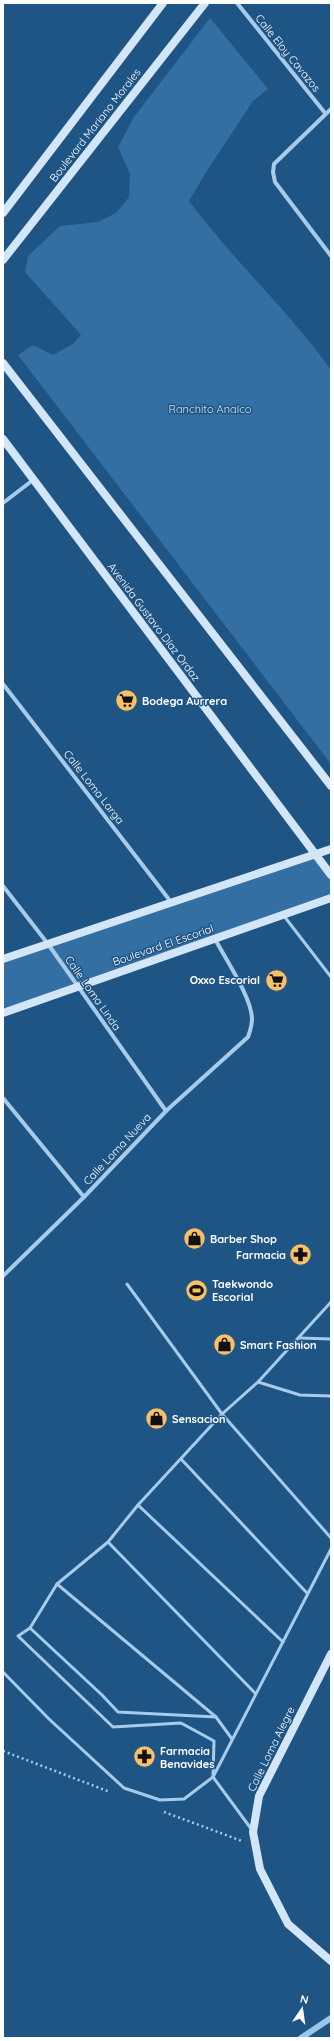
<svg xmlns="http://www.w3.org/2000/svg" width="334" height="2041" viewBox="0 0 334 2041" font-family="Quicksand,sans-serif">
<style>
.green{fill:#336fa2}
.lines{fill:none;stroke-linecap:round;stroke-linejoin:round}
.stream{stroke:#9bc7eb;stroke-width:6}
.path{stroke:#a7cbea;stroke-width:2.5;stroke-dasharray:2 3;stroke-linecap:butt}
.lane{stroke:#a7cbea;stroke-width:3}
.street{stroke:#a7cbea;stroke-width:4}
.secondary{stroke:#d3e6f8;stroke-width:8}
.labels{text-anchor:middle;stroke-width:3;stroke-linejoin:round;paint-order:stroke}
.street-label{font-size:11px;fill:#fff;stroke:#1f5585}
.park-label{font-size:11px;fill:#cce3f7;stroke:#1f5585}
.poi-label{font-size:11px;font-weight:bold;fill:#fff;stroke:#1f5585;text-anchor:start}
</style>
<rect width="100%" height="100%" fill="#1f5585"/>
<g class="green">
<path d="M210 18 268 89 253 101 208 169 189 201C233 260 288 310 331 370V764L18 355 33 345 53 355 73 344 81 335 25 272 28 256 60 226 98 222 116 213 129 197 130 174 118 147 134 117Z"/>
<path d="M314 858 331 879V895L77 983 51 946Z"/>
<path d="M48 946 76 987 3 1012V960Z"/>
</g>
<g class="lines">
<path class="stream" d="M301 2038 331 2018"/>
<g class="path">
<path d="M3 1751 110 1792"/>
<path d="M164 1812 242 1841"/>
</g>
<g class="lane">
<path d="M284 916 331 977"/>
<path d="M127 1284 222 1414 331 1538"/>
<path d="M299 1338 331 1339"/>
<path d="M258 1382 300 1395 331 1396"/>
<path d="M181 1459 307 1593"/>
<path d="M138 1505 283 1642"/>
<path d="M108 1542 255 1693"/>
<path d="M57 1584 216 1717 232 1739"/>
<path d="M30 1628 102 1695 118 1712 216 1717"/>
<path d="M3 1672 49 1719 124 1788 160 1800 184 1799 213 1777 331 1549"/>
<path d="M252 1830 213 1777 214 1741 181 1723 113 1727 18 1636 30 1628 57 1584 108 1542 138 1505 222 1414 258 1382 331 1302"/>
</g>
<g class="street">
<path d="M237 3 325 113"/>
<path d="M331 109 274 164 273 172 275 182 331 256"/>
<path d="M3 503 33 480"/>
<path d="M3 684 171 902"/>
<path d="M3 886 48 944 166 1111"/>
<path d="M3 1098 84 1197"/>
<path d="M3 1276 84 1197 166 1111 248 1037C250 1031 252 1026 252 1019 252 998 225 958 215 939"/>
</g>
<g class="secondary">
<path d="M3 213 163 3"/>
<path d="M3 260 205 3"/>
<path d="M3 363 331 786"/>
<path d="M3 439 331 875"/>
<path d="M3 959 331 849"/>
<path d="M3 1013 331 898"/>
<path d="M331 1654 259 1796 253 1832 260 1869 288 1924 331 1961"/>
</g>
</g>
<defs>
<symbol id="supermarket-disc" viewBox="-11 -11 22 22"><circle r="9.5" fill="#f8c167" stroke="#1f5585"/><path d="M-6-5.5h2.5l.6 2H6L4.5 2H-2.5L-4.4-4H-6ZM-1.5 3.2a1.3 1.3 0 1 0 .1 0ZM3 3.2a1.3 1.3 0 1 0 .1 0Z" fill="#111"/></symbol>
<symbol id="shop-disc" viewBox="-11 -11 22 22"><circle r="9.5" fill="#f8c167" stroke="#1f5585"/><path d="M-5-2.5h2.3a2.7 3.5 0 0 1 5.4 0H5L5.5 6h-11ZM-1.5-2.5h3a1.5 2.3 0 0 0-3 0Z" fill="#111"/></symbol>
<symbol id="pharmacy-disc" viewBox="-11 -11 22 22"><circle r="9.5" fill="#f8c167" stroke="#1f5585"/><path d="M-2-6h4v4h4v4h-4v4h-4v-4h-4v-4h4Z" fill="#111"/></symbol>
<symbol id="stadium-disc" viewBox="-11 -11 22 22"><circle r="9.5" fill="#f8c167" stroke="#1f5585"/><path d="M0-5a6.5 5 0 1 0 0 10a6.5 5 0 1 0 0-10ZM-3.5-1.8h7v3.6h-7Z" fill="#111"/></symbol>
</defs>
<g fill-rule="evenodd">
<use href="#supermarket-disc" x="114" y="688" width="25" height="25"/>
<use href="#supermarket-disc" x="264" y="968" width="25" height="25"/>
<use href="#shop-disc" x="182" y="1226" width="25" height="25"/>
<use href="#pharmacy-disc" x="288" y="1242" width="25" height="25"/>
<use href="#stadium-disc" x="184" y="1278" width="25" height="25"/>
<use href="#shop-disc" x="212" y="1332" width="25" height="25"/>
<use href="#shop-disc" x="144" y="1406" width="25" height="25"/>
<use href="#pharmacy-disc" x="132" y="1744" width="25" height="25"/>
</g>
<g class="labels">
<g class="street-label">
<text transform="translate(288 53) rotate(51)" y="4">Calle Eloy Cavazos</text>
<text transform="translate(95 125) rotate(-52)" y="4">Boulevard Mariano Morales</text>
<text transform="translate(154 622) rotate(53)" y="4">Avenida Gustavo Díaz Ordaz</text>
<text transform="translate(94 787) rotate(52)" y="4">Calle Loma Larga</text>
<text transform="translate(163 945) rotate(-19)" y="4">Boulevard El Escorial</text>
<text transform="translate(93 993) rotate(55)" y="4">Calle Loma Linda</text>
<text transform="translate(117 1149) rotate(-47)" y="4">Calle Loma Nueva</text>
<text transform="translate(271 1749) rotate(-64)" y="4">Calle Loma Alegre</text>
</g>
<g class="park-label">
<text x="210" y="413">Ranchito Analco</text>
</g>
<g class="poi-label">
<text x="142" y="705">Bodega Aurrera</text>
<text x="260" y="984" text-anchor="end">Oxxo Escorial</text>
<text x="210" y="1243">Barber Shop</text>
<text x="286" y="1259" text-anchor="end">Farmacia</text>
<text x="212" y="1288">Taekwondo<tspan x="212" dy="13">Escorial</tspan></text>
<text x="240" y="1349">Smart Fashion</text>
<text x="172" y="1423">Sensacion</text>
<text x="160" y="1755">Farmacia<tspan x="160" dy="13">Benavides</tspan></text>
</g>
</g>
<rect width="334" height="2041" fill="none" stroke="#ffffff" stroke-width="8"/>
<g transform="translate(302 2009) rotate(13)" stroke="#1f5585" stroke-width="3" paint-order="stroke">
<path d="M0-3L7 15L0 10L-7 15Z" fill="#ffffff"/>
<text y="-6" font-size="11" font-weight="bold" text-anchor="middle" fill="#ffffff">N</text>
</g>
</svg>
